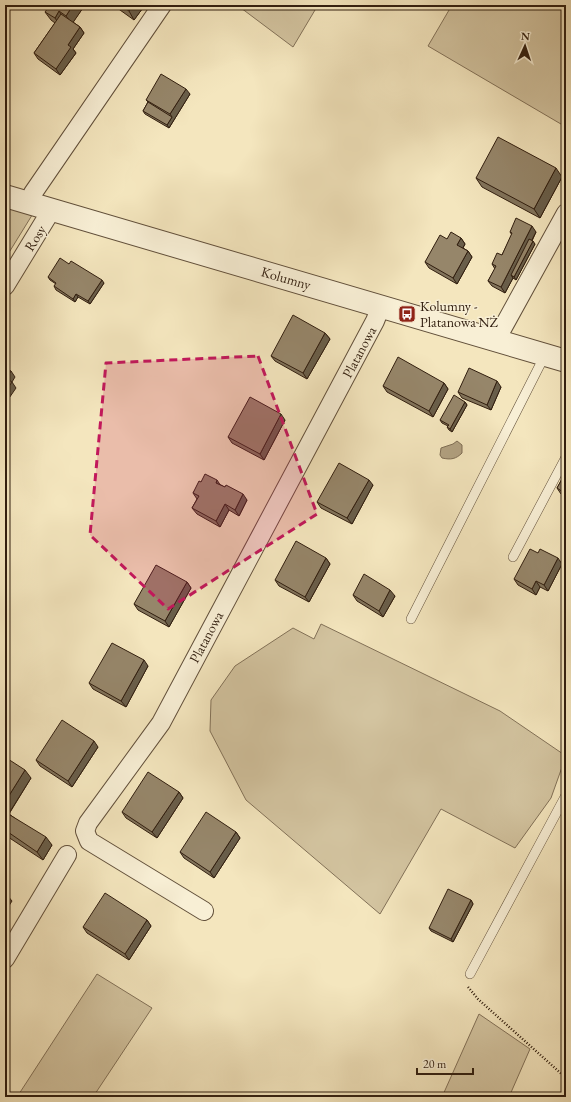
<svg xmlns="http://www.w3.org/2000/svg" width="571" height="1102" viewBox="0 0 571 1102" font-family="'EB Garamond',serif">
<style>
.green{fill:#d3c4a0;stroke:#827158}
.water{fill:#b2a282;stroke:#7e6d54}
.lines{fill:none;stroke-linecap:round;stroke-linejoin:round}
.service-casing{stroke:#62503b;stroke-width:10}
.minor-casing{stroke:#62503b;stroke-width:20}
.tertiary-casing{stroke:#62503b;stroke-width:24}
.path{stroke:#311e0f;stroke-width:2.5;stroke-dasharray:1 2;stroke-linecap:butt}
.service{stroke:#f8efd5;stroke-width:9}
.minor{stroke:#f8efd5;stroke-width:18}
.tertiary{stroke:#f8efd5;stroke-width:22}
.wall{fill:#81735b;stroke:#311e0f}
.shaded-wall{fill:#695e4a;stroke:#311e0f}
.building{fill:#96866a;stroke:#311e0f}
.marked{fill:#c2185b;fill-opacity:0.2;stroke:#c2185b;stroke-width:3;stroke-dasharray:8 5;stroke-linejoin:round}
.labels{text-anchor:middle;stroke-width:3;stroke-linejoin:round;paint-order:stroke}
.street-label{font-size:14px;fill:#311e0f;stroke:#f8efd5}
.poi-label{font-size:14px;fill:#311e0f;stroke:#f8efd5;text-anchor:start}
</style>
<rect width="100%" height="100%" fill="#f4e6be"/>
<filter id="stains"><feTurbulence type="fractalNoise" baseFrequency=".005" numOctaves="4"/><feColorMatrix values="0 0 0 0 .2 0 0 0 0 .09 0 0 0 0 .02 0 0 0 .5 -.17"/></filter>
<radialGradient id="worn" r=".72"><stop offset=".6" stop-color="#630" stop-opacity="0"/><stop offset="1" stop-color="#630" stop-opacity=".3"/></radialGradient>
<g class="green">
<path d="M237 5H318L293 47Z"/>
<path d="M452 5H566V127L428 46Z"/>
<path d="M5 204 34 212 5 259Z"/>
<path d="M321 624 500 711 566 756 551 798 515 848 441 809 380 914 246 800 210 731 211 700 235 666 293 628 314 639Z"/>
<path d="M97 974 152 1008 93 1097H17Z"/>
<path d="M479 1014 530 1049 509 1097H442Z"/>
</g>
<path class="water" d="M457 441 462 445V453C456 459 451 460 442 458L440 455 441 448 453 444Z"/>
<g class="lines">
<defs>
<g id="service">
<path d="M513 557 566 457"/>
<path d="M411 619 545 355"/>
<path d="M470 974 566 795"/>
</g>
<g id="minor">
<path d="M30 203 33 193 162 5"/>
<path d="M5 286 52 209"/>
<path d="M496 340 566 213"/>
<path d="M204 911 89 841 85 831 88 823 161 723 375 321 381 306"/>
<path d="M5 959 67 855"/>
</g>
<path id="tertiary" d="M5 196 566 361"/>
</defs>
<use href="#service" class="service-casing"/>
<use href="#minor" class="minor-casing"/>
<use href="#tertiary" class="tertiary-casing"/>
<path class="path" d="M468 987 478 999 566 1078"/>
<use href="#service" class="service"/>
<use href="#minor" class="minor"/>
<use href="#tertiary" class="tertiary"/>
</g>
<g class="wall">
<path d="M85 5 73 22 80 27 84 33 73 49 76 53 60 75 38 59 34 53 55 23 51 20 45 12Z"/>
<path d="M113 5H145L134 20Z"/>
<path d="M190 94 169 128 145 114 143 111 148 102 146 100Z"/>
<path d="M562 177 540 218 482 187 476 178Z"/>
<path d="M510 232H536L532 241 535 244 516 280 513 278 505 293 492 286 488 281 495 269 492 264 502 255 512 235Z"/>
<path d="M461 238 465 244 463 248 468 251 472 257 457 284 429 268 425 262 447 239Z"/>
<path d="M69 264 104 283 90 304 78 297 75 302 56 290 54 286 56 284 50 280 48 277Z"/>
<path d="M325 333 330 339 307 379 275 361 271 356Z"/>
<path d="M444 383 448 389 433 417 387 392 383 386Z"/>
<path d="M501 387 491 410 462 398 458 392Z"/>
<path d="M465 402 467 405 452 432 449 430 447 427 448 426 442 423 440 420Z"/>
<path d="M285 420 264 460 232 443 228 437Z"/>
<path d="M566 472V497L561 494 557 488Z"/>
<path d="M201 482 221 485 247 500 239 516 229 510 220 527 197 514 192 508 197 499 193 493Z"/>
<path d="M373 485 352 524 321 508 317 502Z"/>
<path d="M326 558 330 564 309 602 279 586 275 580Z"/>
<path d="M562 564 548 591 540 587 536 595 518 585 514 579Z"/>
<path d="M187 582 191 588 169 627 138 610 134 604Z"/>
<path d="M353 595 395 596 383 617 357 601Z"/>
<path d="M148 666 126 707 93 689 89 683Z"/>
<path d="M98 747 72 787 40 766 36 760Z"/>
<path d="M5 764 31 778 9 814 52 845 43 860 5 835Z"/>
<path d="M179 792 183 798 157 838 126 818 122 812Z"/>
<path d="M236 832 240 838 214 878 184 858 180 852Z"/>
<path d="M471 900 473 904 453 942 431 931 429 928Z"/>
<path d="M147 920 151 926 129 960 87 933 83 927Z"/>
</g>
<g class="shaded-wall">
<path d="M73 5H85L72 24 66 16Z"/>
<path d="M133 5H145L134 20 129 11Z"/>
<path d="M59 11 65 20 61 27 55 18Z"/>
<path d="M80 27 84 33 73 49 76 53 60 75 56 69 68 45Z"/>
<path d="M186 89 190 94 169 128 167 125 172 117 170 114Z"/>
<path d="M556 168 562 177 540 218 534 209Z"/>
<path d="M532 226 536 232 513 277 511 275 513 278 505 293 501 287Z"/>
<path d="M461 238 465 244 461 251 457 245Z"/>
<path d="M533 241 535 244 516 280 514 277Z"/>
<path d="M468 251 472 257 457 284 453 278Z"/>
<path d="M102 280 104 283 90 304 88 301Z"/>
<path d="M76 294 78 297 75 302 73 299Z"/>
<path d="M325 333 330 339 307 379 303 373Z"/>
<path d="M11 371 15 377 12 382 16 388 5 404V392L6 378Z"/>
<path d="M497 381 501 387 491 410 487 405Z"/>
<path d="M444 383 448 389 433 417 429 411Z"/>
<path d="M465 402 467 405 452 432 450 429Z"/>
<path d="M281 414 285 420 264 460 260 454Z"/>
<path d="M217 480 221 486 216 483Z"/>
<path d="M369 480 373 485 352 524 347 518Z"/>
<path d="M243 494 247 500 239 516 235 510Z"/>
<path d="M225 504 229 510 220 527 216 521Z"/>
<path d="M326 558 330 564 309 602 305 597Z"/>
<path d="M558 558 562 564 548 591 544 585Z"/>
<path d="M536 581 540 587 536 595 532 589Z"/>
<path d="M187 582 191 588 169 627 165 621Z"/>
<path d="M390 590 395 596 383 617 379 611Z"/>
<path d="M144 660 148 666 126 707 121 701Z"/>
<path d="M94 741 98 747 72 787 68 781Z"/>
<path d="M25 770 31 778 6 818 5 816V802Z"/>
<path d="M179 792 183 798 157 838 152 832Z"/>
<path d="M236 832 240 838 214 878 210 872Z"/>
<path d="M46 837 52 845 43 860 37 852Z"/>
<path d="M7 895 12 901 5 912V899Z"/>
<path d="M471 900 473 904 453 942 451 939Z"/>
<path d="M147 920 151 926 129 960 125 954Z"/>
</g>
<g class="building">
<path d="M50 5H73L66 16 59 11 55 18 45 12Z"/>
<path d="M120 5H133L129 11Z"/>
<path d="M61 14 80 27 68 45 71 47 56 69 34 53Z"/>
<path d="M161 74 186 89 170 114 146 100Z"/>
<path d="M148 102 172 117 167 125 143 111Z"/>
<path d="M498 137 556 168 534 209 476 178Z"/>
<path d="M516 218 532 226 501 287 488 281 496 266 492 264 497 253 502 255 512 233 510 232Z"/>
<path d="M451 232 461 238 457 245 468 251 453 278 425 262 440 235 447 239Z"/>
<path d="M529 239 533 241 514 277 511 275Z"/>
<path d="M60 258 69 264 71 261 102 280 88 301 76 294 73 299 54 286 56 283 48 277Z"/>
<path d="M293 315 325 333 303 373 271 356Z"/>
<path d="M398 357 444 383 429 411 383 386Z"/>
<path d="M5 367 11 371 6 378 12 382 5 392Z"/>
<path d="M469 368 497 381 487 405 458 392Z"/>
<path d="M454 395 465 402 450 429 447 427 449 425 440 420Z"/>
<path d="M250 397 281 414 260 454 228 437Z"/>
<path d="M339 463 369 480 347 518 317 502Z"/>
<path d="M566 472V494L557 488Z"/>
<path d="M205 474 217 480 216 483 225 487 226 485 243 494 235 510 225 504 216 521 192 508 199 496 193 493 199 481 201 482Z"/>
<path d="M296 541 326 558 305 597 275 580Z"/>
<path d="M530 549 538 553 540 549 558 558 544 585 536 581 532 589 514 579Z"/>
<path d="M156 565 187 582 165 621 134 604Z"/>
<path d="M364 574 390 590 379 611 353 595Z"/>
<path d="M112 643 144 660 121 701 89 683Z"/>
<path d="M62 720 94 741 68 781 36 760Z"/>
<path d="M8 759 25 770 5 802V764Z"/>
<path d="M148 772 179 792 152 832 122 812Z"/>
<path d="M5 812 46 837 37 852 5 830Z"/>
<path d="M206 812 236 832 210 872 180 852Z"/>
<path d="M448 889 471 900 451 939 429 928Z"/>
<path d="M5 893 7 895 5 899Z"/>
<path d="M105 893 147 920 125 954 83 927Z"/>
</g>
<path class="marked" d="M258 356 317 514 168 609 90 535 106 363Z"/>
<defs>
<symbol id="bus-square" viewBox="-11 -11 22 22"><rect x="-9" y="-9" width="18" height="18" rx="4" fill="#8f2418" stroke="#f8efd5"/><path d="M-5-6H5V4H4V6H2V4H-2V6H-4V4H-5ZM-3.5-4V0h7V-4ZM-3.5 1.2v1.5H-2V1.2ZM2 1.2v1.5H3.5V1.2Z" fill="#fff"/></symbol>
</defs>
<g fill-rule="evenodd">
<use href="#bus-square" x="397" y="304" width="20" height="20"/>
</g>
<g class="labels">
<g class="street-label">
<text transform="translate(35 238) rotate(-58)" y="5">Rosy</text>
<text transform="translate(286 278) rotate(16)" y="5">Kolumny</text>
<text transform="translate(359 352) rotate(-62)" y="5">Platanowa</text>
<text transform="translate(206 637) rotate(-62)" y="5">Platanowa</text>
</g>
<g class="poi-label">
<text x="420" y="311">Kolumny -<tspan x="420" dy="16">Platanowa NŻ</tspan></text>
</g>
</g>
<rect width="571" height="1102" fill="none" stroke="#f4e6be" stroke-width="20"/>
<rect x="6" y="6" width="559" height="1090" fill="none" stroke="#311e0f" stroke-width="2"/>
<rect x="10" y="10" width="551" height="1082" fill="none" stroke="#311e0f"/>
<g transform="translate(525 46) rotate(3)" stroke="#f8efd5" stroke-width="3" paint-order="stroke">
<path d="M0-3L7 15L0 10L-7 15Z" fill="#311e0f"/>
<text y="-6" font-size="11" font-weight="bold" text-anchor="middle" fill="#311e0f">N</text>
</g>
<path d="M417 1068v6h56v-6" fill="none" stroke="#311e0f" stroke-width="2"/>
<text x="423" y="1068" font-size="12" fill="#311e0f" stroke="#f8efd5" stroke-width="3" paint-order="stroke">20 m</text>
<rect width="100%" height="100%" filter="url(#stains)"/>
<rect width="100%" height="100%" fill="url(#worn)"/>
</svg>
